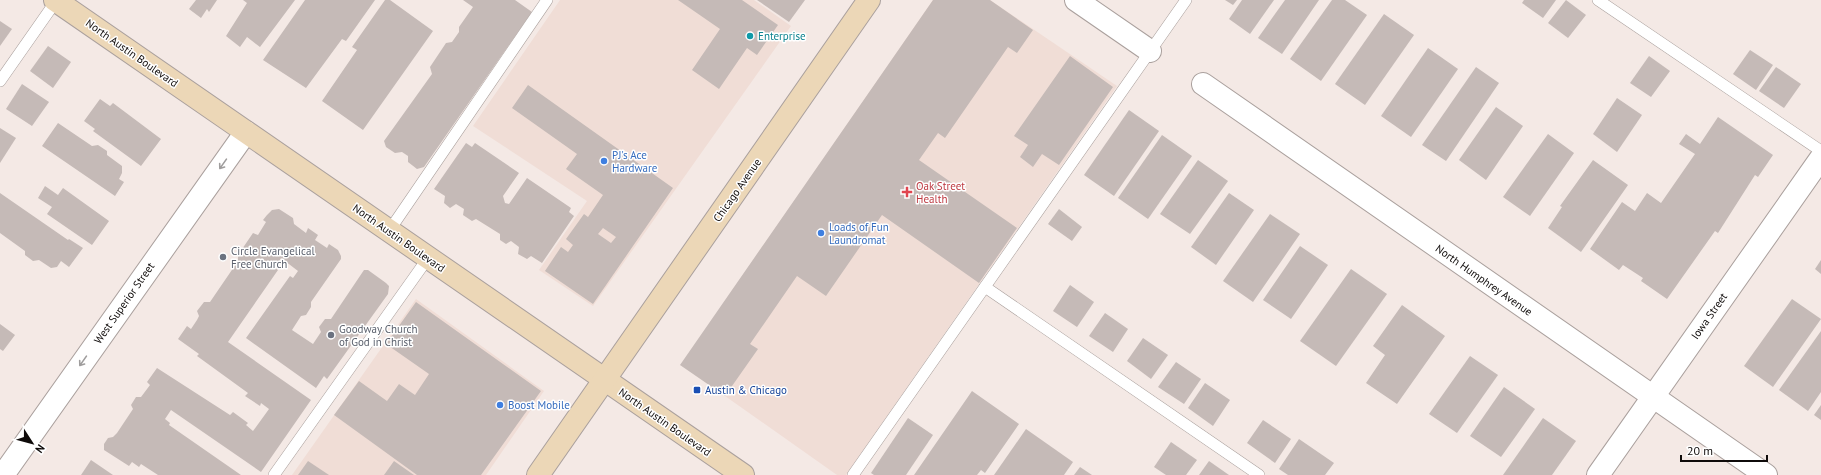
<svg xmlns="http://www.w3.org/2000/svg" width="1821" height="475" viewBox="0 0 1821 475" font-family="'PT Sans',sans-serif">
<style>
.built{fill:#f0ddd6}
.building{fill:#c5bab7;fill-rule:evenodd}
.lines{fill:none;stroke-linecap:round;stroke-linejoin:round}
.lane-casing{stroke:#aaa09d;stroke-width:12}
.street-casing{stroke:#aaa09d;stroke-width:24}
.secondary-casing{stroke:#aaa09d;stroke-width:24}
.lane{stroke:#fff;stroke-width:11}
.street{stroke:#fff;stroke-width:22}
.secondary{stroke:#ecd7b7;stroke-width:22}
.oneway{stroke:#9f9d9d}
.culture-dot{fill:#0f9aa8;stroke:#fff;stroke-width:1.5}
.shop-dot{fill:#3f7fe0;stroke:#fff;stroke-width:1.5}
.health-dot{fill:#e0444e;stroke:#fff;stroke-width:1.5}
.worship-dot{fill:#6b7280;stroke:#fff;stroke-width:1.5}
.transit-dot{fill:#1a4fb4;stroke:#fff;stroke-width:1.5}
.labels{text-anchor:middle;stroke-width:3;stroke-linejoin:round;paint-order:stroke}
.culture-label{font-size:11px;fill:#0d838f;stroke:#fff;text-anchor:start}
.street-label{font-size:11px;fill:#0f0b0a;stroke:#fff}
.shop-label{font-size:11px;fill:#366cbe;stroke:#fff;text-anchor:start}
.health-label{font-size:11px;fill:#be3a42;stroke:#fff;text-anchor:start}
.worship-label{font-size:11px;fill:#5b616d;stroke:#fff;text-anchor:start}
.transit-label{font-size:11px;fill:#164399;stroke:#fff;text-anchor:start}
</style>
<rect width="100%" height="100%" fill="#f4e9e5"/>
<g class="built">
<path d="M560 0H754L791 26 593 306 539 270 587 201 473 126Z"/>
<path d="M933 0H990L1117 86 846 475H837L725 396 720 308Z"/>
<path d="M416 299 544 391 486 475H292Z"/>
</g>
<g class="building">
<path d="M196 0H217L209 12 207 9 201 18 189 9Z"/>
<path d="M243 0H295L260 47 247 37 240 47 226 36 247 3Z"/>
<path d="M305 0H375L346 41 342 39 306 88 263 60Z"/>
<path d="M385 0H390L433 31 363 130 322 101 357 50 352 47Z"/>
<path d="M463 0H515L532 12 424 167 417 169 408 162V156L402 152 395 153 386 147 384 141 432 74 430 67 446 43 452 42 459 32V27L473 7Z"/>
<path d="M678 0H742L778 25 757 55 747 48 719 89 692 70 720 29Z"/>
<path d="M757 0H805L789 22Z"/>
<path d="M933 0H990L1033 30 1017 53 1008 47 945 138 938 133 919 160 1017 228 979 283 882 215 826 296 797 276 750 344 758 349 725 396 680 365Z"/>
<path d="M1225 0H1237L1233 5Z"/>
<path d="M1242 0H1274L1250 34 1229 19Z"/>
<path d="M1285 0H1319L1282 54 1258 38Z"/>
<path d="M1332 0H1345L1367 15 1321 81 1290 59Z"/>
<path d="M1524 0H1556L1543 18 1522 3Z"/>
<path d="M1566 0 1586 15 1568 38 1548 23Z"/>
<path d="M1384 14 1414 35 1365 105 1335 84Z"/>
<path d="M0 21 12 29 0 46Z"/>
<path d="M48 46 71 62 53 88 30 71Z"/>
<path d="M1428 48 1458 69 1411 137 1381 116Z"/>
<path d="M1750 50 1773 65 1756 90 1733 74Z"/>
<path d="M1070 56 1113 87 1059 165 1042 154 1033 167 1020 157 1028 145 1014 136Z"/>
<path d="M1649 56 1670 71 1651 97 1630 83Z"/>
<path d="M1476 67 1499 83 1446 161 1422 145Z"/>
<path d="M1776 67 1801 84 1784 108 1759 91Z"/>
<path d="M22 84 49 102 32 126 6 109Z"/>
<path d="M528 85 673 188 593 304 545 271 561 247 568 252 573 245 566 239 584 214 588 217 603 195 566 169 577 154 512 108ZM603 228 616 237 611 243 598 234Z"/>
<path d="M1617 98 1642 115 1617 152 1593 134Z"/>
<path d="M100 99 110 106 113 103 161 139 141 166 93 131 95 129 84 121Z"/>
<path d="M1496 107 1523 126 1486 180 1459 160Z"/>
<path d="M1129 110 1159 131 1114 196 1084 175Z"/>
<path d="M1718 117 1773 155 1758 177 1755 175 1718 233 1715 231 1667 299 1641 281 1643 278 1623 265 1619 270 1590 249 1622 202 1635 211 1647 193 1661 203 1695 154 1679 144 1686 134 1700 144Z"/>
<path d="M58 123 92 146 98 145 107 151V155L122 166V173L119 179 124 182 115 196 42 146Z"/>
<path d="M0 128 16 138 0 163Z"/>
<path d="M1548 134 1574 153 1530 216 1503 197Z"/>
<path d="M1162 135 1192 156 1148 219 1118 198Z"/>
<path d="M466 143 472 147 475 143 519 173 503 196 505 203 509 204 527 178 571 208 569 212 574 216 542 263 531 256 527 259 518 254 519 247 511 241 506 244 500 240V234L476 219 472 221 463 215 464 209 456 204 450 208 444 203 445 196 434 189Z"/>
<path d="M1198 160 1228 181 1190 234 1160 214Z"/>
<path d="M1593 160 1628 185 1581 252 1548 228 1562 207 1560 206Z"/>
<path d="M45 186 58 195 63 188 109 221 92 245 47 214 52 207 38 198Z"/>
<path d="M0 193 68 240 69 239 83 248 69 267 61 261 57 267 51 268 39 260 33 261 25 255V251L0 233Z"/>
<path d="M1229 193 1254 210 1216 265 1191 247Z"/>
<path d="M279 209 293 218 294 224 306 233 308 228 318 235 315 240 327 248 329 244 338 250 341 256V259L311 302V307L306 315 301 316 292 330 313 344 321 332 319 327 325 319H331L364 270H368L386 283 389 286 388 294 327 379 324 376 316 388 246 338 290 276 293 278 298 271 281 258 275 268 278 270 228 342 311 400 261 472 171 410 165 419 170 423 169 425 241 475H158L141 464 139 467 132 462 129 466 104 450V444L108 438 113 437 117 433 133 409 131 405 136 397H141L150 385 147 382 157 368 230 415 233 412 248 423 246 425 253 431 269 409 261 403 260 406 245 396 248 393 197 356 199 354 178 339 187 326 191 329 197 320 199 316 197 311 204 302H210L238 261V255L253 233 258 235 266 222 263 220 267 215 272 210Z"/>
<path d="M1059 209 1082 227 1072 241 1048 224Z"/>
<path d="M1270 214 1300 234 1253 302 1223 281Z"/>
<path d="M1300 246 1328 265 1291 319 1263 300Z"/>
<path d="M1821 260V274L1815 269Z"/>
<path d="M1351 269 1387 294 1336 366 1300 341Z"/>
<path d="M1070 285 1094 302 1077 327 1053 311Z"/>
<path d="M1792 299 1821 319 1773 387 1744 366Z"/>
<path d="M416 302 541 391 481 475H417L334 415 359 381 387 401 399 384 415 395 429 374 386 344Z"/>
<path d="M1402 305 1445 336 1397 404 1366 383 1385 355 1373 346Z"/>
<path d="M1105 313 1128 329 1113 352 1089 336Z"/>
<path d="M0 324 15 335 3 351 0 349Z"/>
<path d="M1821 331V392L1808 411 1779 390Z"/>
<path d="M1143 338 1168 355 1151 379 1127 361Z"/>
<path d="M1470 356 1498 375 1457 433 1429 414Z"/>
<path d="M1176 362 1201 379 1184 404 1158 387Z"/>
<path d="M1205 383 1230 400 1213 426 1188 408Z"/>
<path d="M1504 387 1535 409 1501 457 1470 436Z"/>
<path d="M972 391 1019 424 985 473 981 470 977 475H914Z"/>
<path d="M1821 405V420L1814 415Z"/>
<path d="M908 418 933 435 906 475H874L871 473Z"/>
<path d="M1543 418 1576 441 1552 475H1503Z"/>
<path d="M1263 420 1291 439 1275 463 1247 443Z"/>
<path d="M1026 429 1073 462 1064 475H994Z"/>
<path d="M1299 439 1334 463 1325 475H1288L1279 469Z"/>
<path d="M1171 442 1197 460 1186 475H1166L1154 467Z"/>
<path d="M91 460 113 475H81Z"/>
<path d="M308 461 329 475H298Z"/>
<path d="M394 461 414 475H384Z"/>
<path d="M1209 461 1229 475H1199Z"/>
<path d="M1080 467 1092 475H1074Z"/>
</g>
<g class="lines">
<defs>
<g id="lane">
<path d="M1598 0 1821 151"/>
<path d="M0 81 56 1"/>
<path d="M389 231 547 0"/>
<path d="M985 287 1259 475"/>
<path d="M274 475 428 258"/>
<path d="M853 475 1186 0"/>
</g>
<g id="street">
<path d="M1076 0 1150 51"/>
<path d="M1203 84 1766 475"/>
<path d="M3 475 246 132"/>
<path d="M1598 475 1821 158"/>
</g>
<g id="secondary">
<path d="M55 0 743 475"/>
<path d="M538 475 869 0"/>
</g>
</defs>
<use href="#lane" class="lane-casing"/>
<use href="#street" class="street-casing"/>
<use href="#secondary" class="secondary-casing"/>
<use href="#lane" class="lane"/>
<use href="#street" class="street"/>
<use href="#secondary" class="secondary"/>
</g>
<defs><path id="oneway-shaft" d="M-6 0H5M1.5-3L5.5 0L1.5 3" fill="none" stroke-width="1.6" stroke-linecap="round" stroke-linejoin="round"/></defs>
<g class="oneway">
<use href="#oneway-shaft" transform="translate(223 164) rotate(125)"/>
<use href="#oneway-shaft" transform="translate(83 361) rotate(125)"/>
</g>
<circle class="culture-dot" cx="750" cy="36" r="4"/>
<g class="shop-dot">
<circle cx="604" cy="161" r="4"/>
<circle cx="821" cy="233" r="4"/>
<circle cx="500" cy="405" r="4"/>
</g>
<path class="health-dot" d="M905 186h4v4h4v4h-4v4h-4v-4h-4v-4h4z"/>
<g class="worship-dot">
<circle cx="223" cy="257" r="4"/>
<circle cx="331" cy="335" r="4"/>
</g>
<rect class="transit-dot" x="693" y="386" width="8" height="8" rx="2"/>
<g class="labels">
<g class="culture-label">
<text x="758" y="40">Enterprise</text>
</g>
<g class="street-label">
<text transform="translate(132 53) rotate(35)" y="4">North Austin Boulevard</text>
<text transform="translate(737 190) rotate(-55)" y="4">Chicago Avenue</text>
<text transform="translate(399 238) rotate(35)" y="4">North Austin Boulevard</text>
<text transform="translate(1484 280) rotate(35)" y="4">North Humphrey Avenue</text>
<text transform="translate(124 303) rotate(-55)" y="4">West Superior Street</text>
<text transform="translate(1709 316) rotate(-55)" y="4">Iowa Street</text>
<text transform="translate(665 422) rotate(35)" y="4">North Austin Boulevard</text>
</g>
<g class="shop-label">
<text x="612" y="159">PJ's Ace<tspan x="612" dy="13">Hardware</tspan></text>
<text x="829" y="231">Loads of Fun<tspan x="829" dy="13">Laundromat</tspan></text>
<text x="508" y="409">Boost Mobile</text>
</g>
<g class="health-label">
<text x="916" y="190">Oak Street<tspan x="916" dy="13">Health</tspan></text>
</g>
<g class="worship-label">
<text x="231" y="255">Circle Evangelical<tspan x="231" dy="13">Free Church</tspan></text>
<text x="339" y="333">Goodway Church<tspan x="339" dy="13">of God in Christ</tspan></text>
</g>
<g class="transit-label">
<text x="705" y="394">Austin &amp; Chicago</text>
</g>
</g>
<g transform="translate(32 443) rotate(126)" stroke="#ffffff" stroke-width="3" paint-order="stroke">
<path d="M0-3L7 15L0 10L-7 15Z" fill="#0f0b0a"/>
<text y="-6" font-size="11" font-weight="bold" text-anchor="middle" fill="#0f0b0a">N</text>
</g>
<path d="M1681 455v6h86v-6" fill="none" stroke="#0f0b0a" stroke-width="2"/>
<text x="1687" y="455" font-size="12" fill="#0f0b0a" stroke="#ffffff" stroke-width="3" paint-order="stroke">20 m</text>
</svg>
